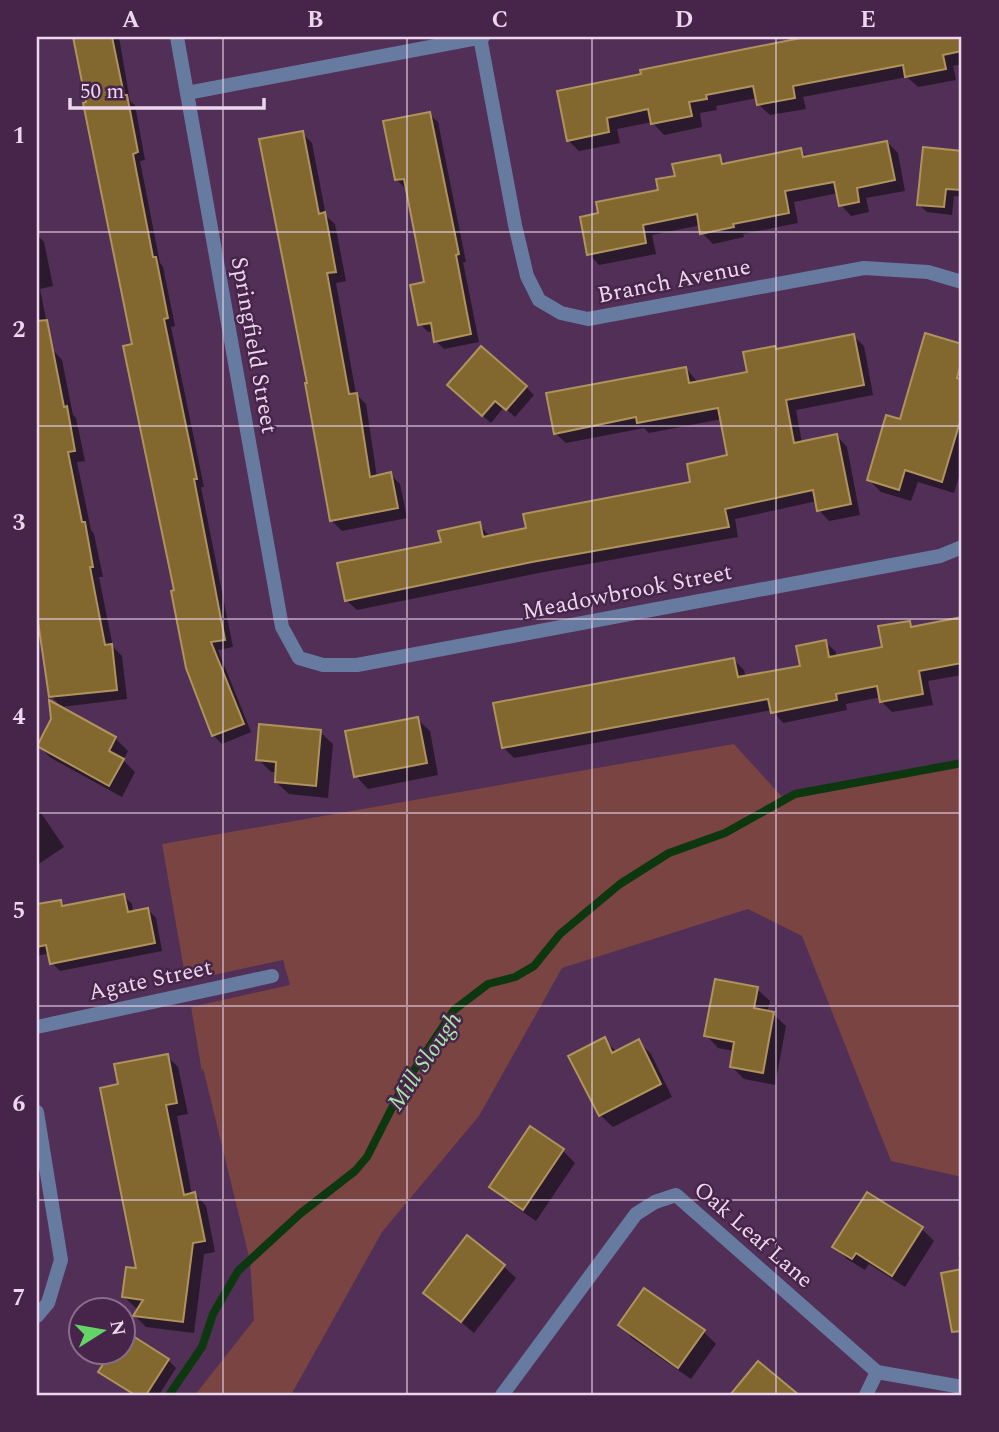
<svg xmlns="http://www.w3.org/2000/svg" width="999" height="1432" viewBox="0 0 999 1432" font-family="Spectral,serif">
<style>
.green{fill:#794441}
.shadow{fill:#0007}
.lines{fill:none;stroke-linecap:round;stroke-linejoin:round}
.stream{stroke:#0c370f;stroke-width:8}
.building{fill:#82682f;stroke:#ae935d;stroke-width:2}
.street{stroke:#677ba1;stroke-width:14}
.grid{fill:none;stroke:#edd7ee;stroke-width:2;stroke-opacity:0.55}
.labels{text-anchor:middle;stroke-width:5;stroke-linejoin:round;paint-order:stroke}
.street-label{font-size:23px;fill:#edd7ee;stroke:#47254b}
.water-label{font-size:24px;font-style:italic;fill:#a6e7a4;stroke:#47254b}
.neatline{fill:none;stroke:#edd7ee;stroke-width:2.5}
.grid-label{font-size:23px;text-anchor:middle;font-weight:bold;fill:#edd7ee}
</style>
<rect width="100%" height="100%" fill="#522f56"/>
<path class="green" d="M734 744 783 798 962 765V1177L891 1161 802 936 748 909 562 968 479 1116 382 1232 291 1395H195L254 1320 250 1261 203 1068 202 1072 191 1007 290 985 283 960 186 981 162 844Z"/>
<g class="shadow">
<path d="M75 37H119L130 101 135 105 145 160 140 161 160 263 163 267 175 326 171 327 204 487H201L233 647 218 650 251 732 222 744 213 735 187 667 176 592 134 346Z"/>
<path d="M815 37H962V64L953 66 956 80 918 87 907 77 803 97 806 109 770 115 758 104 757 98 716 106 717 110 700 113 702 127 664 135 652 122 617 129 620 143 579 151 568 140 643 76 726 54Z"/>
<path d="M429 114 438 122 466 262H463L479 342 444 349 436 341 434 331 428 332 420 324 426 284 407 187 405 188 396 179Z"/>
<path d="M302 133 312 143 326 216 335 224 346 281 336 283 356 394 366 404 377 477 390 474 400 484 407 518 342 531 332 521Z"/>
<path d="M887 142 898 153 905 191 866 198 869 212 851 216 841 205 838 193 794 202 798 223 743 234 744 237 713 244 702 233 701 225 652 235 656 254 599 265 589 254 600 215 660 191 677 177 719 157 727 164 801 150 808 158Z"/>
<path d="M924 149 962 153V197L954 196 952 215 927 212 918 204Z"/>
<path d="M37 230 38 236 44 242 53 286 40 289 52 349 62 360 73 415 76 418 85 461 77 462 91 530 94 534 103 577H99L113 647 122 656 127 699 61 707 51 696 46 651 37 607Z"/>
<path d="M927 335 962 346V467L954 493 918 482 911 501 881 492 869 480 901 421Z"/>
<path d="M853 336 864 346 873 395 796 410 802 443 837 436 847 447 860 515 829 521 819 510 817 501 735 519 738 537 544 572 357 610 346 600 479 524 490 537 528 530 692 483 729 457 722 419 649 433 644 428 566 443 555 433 686 369 696 380 697 383 749 373 775 348 777 350Z"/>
<path d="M526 387 534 395 515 417 504 407 491 423 457 393Z"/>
<path d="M962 618V675L928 681 933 705 892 712 882 702 881 697 846 704 847 710 783 723 772 710 514 758 504 748 734 660 744 670 746 678 802 667 825 642 836 652V657L884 649 909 622 914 628Z"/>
<path d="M53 719 115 738 128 751 123 760 135 772 122 797 51 758 39 746Z"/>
<path d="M417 719 430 731 438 775 368 789 356 776Z"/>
<path d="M320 732 333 744 328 798 289 794 276 782 277 772H271L258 759Z"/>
<path d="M37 807 64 847 37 865Z"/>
<path d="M124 896 132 904 133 912 148 910 156 918 162 951 60 971 52 963 50 953 37 956V906L61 901 66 907Z"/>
<path d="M757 989 770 1001 767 1013 773 1014 786 1026 775 1085 744 1079 731 1066 734 1051 718 1048 706 1035Z"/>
<path d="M604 1040 617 1052 638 1041 651 1054 672 1097 613 1127 600 1115Z"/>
<path d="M167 1056 178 1067 188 1114 177 1116 192 1195 195 1194 206 1206 215 1252 204 1254 194 1333 146 1327 135 1316 140 1309 136 1308 124 1297 138 1270 120 1086Z"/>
<path d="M530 1129 563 1151 575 1163 536 1221 504 1199 491 1186Z"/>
<path d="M922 1229 934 1241 905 1287 869 1264 865 1270 847 1259 834 1246Z"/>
<path d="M962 1256V1323L950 1311 961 1271 958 1257Z"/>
<path d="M503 1266 516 1278 474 1333 425 1292Z"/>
<path d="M620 1325 704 1332 716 1344 691 1379 632 1338Z"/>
<path d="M113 1352 168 1360 176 1368 159 1395H133L109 1379 101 1371Z"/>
</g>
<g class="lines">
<path class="stream" d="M169 1395 202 1347 213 1314 238 1271 301 1213 355 1171 367 1157 402 1088 454 1010 488 984 515 977 534 966 560 934 620 884 669 853 725 833 795 794 962 763"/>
</g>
<g class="building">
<path d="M73 37H112L124 95H127L138 152 133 154 153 257H156L168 318 164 319 197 479H194L225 640 211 642 244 724 212 736 186 668 171 591 174 590 123 346 132 344 83 103 86 102Z"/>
<path d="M806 37H962V51L943 55 946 69 905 77 903 65 793 86 795 98 757 105 753 86 706 95 707 99 689 102 692 116 651 124 648 109 607 118 609 132 567 141 557 91 641 74 640 70Z"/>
<path d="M430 112 459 254 456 255 471 334 434 342 431 323 418 325 410 285 424 282 404 179 395 180 383 121Z"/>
<path d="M303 131 319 214 325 212 336 272 327 273 349 394 357 393 370 477 391 472 398 508 330 521 305 383H307L259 139Z"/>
<path d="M887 141 895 180 857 188 859 202 839 206 834 182 785 191 789 213 733 224 734 227 700 234 697 214 643 225 646 243 587 255 580 217 598 213 596 202 658 190 656 179 675 176 672 164 720 155 722 164 801 148 803 157Z"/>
<path d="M923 147 962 151V190L946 189 944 207 917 205Z"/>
<path d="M47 320 64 407 67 406 75 451 68 452 82 522H85L93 567H90L105 645 112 644 117 690 49 697 37 615V321Z"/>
<path d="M925 333 962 344V360L957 378 962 380V415L942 482 905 470 899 490 867 480 886 415 900 419Z"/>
<path d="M854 334 864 385 786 400 794 443 837 434 851 504 817 511 813 490 725 509 729 527 532 562 345 601 337 563 441 542 438 531 480 522 483 537 526 528 523 514 690 482 687 464 727 455 718 408 637 423 636 417 554 434 546 393 686 367 689 383 747 372 743 352 775 346 776 349Z"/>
<path d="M481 346 527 386 506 410 495 401 482 416 447 385Z"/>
<path d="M962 617V663L919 671 923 694 880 702 877 686 836 694 837 700 771 713 768 699 502 748 493 703 734 658 738 677 800 666 796 646 826 640 829 657 882 647 878 626 910 621 911 627Z"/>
<path d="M49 700 116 737 109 751 124 759 109 786 37 746 51 719Z"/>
<path d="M418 717 427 763 354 777 345 731Z"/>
<path d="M259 724 321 730 316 786 275 782 276 762 256 760Z"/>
<path d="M124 894 128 912 148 908 155 943 50 964 46 945 37 947V904L61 900 62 906Z"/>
<path d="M715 979 758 987 754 1008 774 1012 763 1073 730 1067 734 1042 704 1036Z"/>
<path d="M605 1037 612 1053 639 1039 661 1084 599 1116 568 1056Z"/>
<path d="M168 1054 177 1103 166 1105 184 1195 195 1192 205 1241 193 1243 183 1322 133 1316 143 1300 122 1297 126 1267 136 1268 100 1088 118 1084 114 1064Z"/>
<path d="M530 1126 564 1149 523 1210 489 1187Z"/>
<path d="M867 1192 923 1227 892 1276 856 1253 852 1259 832 1247Z"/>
<path d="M467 1235 505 1265 461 1322 423 1293Z"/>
<path d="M962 1269V1331L952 1332 941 1273Z"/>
<path d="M644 1288 705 1330 678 1368 618 1325Z"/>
<path d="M122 1329 169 1359 146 1395H135L98 1372 111 1352H122Z"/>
<path d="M758 1361 799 1395H730Z"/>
</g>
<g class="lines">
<g class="street">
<path d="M177 37 282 627 299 658 323 665H357L940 556 962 547"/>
<path d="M480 37 515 225 527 276 539 300 561 313 588 319 864 268 928 272 962 282"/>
<path d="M187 93 483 37"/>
<path d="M37 1027 272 976"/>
<path d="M37 1112 61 1260 48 1303 37 1316"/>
<path d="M502 1395 636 1214 655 1202 676 1195 877 1372 962 1387"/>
<path d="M866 1395 877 1372"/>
</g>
</g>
<path class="grid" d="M223 37V1395M407 37V1395M592 37V1395M776 37V1395M37 232H962M37 426H962M37 619H962M37 813H962M37 1006H962M37 1200H962"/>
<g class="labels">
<g class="street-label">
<text transform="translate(674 280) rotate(-11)" y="8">Branch Avenue</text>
<text transform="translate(255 345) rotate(80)" y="8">Springfield Street</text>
<text transform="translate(627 591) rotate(-11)" y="8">Meadowbrook Street</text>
<text transform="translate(150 979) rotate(-12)" y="8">Agate Street</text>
<text transform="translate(754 1234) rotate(41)" y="8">Oak Leaf Lane</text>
</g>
<g class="water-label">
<text transform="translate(424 1061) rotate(-56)" y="8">Mill Slough</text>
</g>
</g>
<rect width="999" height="1432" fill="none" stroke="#47254b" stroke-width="77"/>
<g transform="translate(102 1331) rotate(79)"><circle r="33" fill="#47254b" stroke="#896c8c" stroke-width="2"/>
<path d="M0-5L12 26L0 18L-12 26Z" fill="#65d467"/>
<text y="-10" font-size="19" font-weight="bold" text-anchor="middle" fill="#edd7ee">N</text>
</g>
<path d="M70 98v10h194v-10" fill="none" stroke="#edd7ee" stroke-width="3.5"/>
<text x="80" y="98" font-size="21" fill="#edd7ee" stroke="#47254b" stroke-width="5" paint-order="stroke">50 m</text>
<rect x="38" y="38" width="922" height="1356" class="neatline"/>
<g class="grid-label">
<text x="131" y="27">A</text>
<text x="315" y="27">B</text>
<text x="500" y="27">C</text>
<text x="684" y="27">D</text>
<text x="868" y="27">E</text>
<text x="19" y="143">1</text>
<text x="19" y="337">2</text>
<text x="19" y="530">3</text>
<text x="19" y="724">4</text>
<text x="19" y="918">5</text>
<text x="19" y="1111">6</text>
<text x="19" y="1305">7</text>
</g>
</svg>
